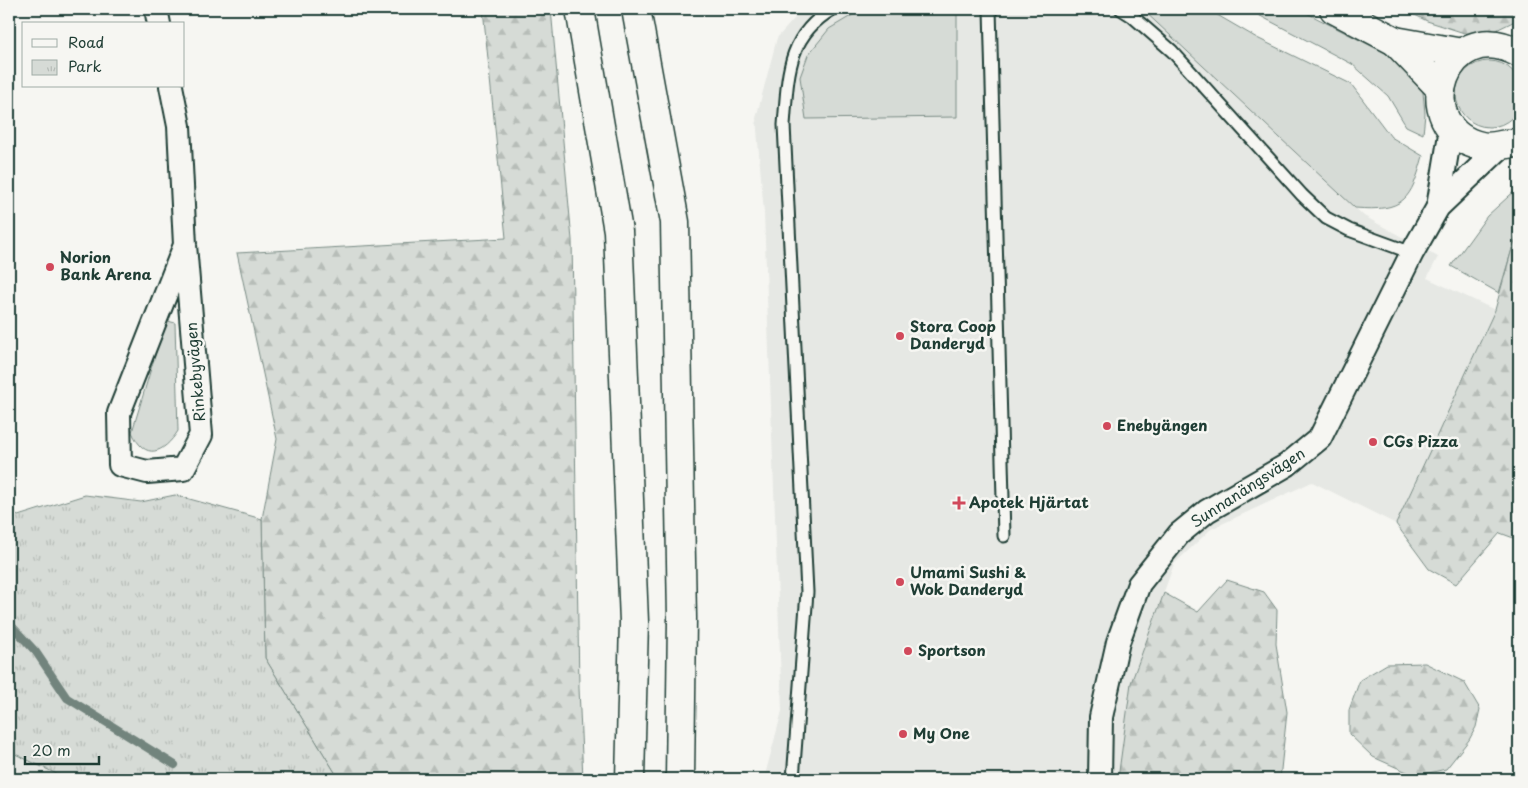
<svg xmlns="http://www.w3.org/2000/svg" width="1528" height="788" viewBox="0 0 1528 788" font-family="'Playpen Sans',sans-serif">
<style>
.built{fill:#e6e8e4}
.green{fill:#d6dbd6;stroke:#7a8c85}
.forest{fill:url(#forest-firs);stroke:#7a8c85}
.park{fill:url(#park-tufts);stroke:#7a8c85}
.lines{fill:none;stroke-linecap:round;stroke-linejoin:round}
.stream{stroke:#72847d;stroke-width:8}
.lane-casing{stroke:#1f3d34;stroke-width:15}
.street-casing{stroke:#1f3d34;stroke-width:26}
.secondary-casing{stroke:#1f3d34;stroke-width:31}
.highway-casing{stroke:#1f3d34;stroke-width:31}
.lane{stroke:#f6f6f2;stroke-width:11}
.street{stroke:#f6f6f2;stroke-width:22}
.secondary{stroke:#f6f6f2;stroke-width:28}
.highway{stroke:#f6f6f2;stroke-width:28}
.rail{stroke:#1f3d34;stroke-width:4}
.poi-dot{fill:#d1495b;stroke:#f6f6f2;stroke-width:2}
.labels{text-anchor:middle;stroke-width:5;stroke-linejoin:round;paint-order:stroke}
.poi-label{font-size:15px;font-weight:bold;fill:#1f3d34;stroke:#f6f6f2;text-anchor:start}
.street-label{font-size:15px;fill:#1f3d34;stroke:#f6f6f2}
</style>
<defs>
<pattern id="forest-firs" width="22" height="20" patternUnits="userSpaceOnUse" patternTransform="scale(1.25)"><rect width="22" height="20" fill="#d6dbd6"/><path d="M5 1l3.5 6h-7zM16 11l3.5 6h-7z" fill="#b7bdb8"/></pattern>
<pattern id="park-tufts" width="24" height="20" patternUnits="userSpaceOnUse" patternTransform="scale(1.25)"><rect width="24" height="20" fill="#d6dbd6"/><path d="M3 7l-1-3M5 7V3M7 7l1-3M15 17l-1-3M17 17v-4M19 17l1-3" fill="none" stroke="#b7bdb8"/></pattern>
</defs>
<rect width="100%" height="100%" fill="#f6f6f2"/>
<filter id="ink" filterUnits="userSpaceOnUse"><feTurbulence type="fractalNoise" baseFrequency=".02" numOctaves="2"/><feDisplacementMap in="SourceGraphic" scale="10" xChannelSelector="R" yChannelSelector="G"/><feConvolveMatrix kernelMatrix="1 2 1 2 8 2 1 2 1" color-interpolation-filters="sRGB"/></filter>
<g filter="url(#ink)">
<g class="built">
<path d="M803 9H1142L1364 216 1438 257 1427 278 1495 310 1396 524 1312 482 1211 529 1174 564 1131 683 1118 779H764L782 711 764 213 756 118 777 38Z"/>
<path d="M9 751 67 779H9Z"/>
</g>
<g class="green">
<path d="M1142 9H1207L1257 38 1351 84 1391 137 1423 156C1411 200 1404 212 1355 208Z"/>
<path d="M1247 9H1299L1387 54 1405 68 1423 92 1425 114 1423 134 1406 126 1388 96 1352 64Z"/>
<path d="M957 10V117L806 119 800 77 808 55 829 29 856 13Z"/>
<circle cx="1489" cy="94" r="33"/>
<path d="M1519 187V230L1512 249 1499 293 1451 266 1487 216Z"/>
<path d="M168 321 175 323 178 431C164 453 145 462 132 432L162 332Z"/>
</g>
<g class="forest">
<path d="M483 9H551L572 240 579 688 583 779H339L265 658 262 519 277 439 237 253 506 238Z"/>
<path d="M1403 9H1519V19L1480 38 1427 21Z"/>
<path d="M1519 230V540L1500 533 1456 584 1429 569 1396 524 1495 310 1512 249Z"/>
<path d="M1227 580 1264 592 1277 610 1276 644 1287 712 1280 779H1118L1131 683 1164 593 1198 612Z"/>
<path d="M1425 663 1464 682 1480 709 1476 727 1469 740 1446 769 1416 776 1373 757 1349 734V710L1360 680 1387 664Z"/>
</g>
<path class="park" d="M85 495 141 502 175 495 262 519 265 658 339 779H67L9 751V510L18 516Z"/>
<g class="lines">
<path class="stream" d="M9 623 36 652 67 698 175 765"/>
<defs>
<g id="lane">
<path d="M990 9 1004 536"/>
<path d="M1121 9 1132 16 1172 51 1302 195 1326 218 1349 230 1412 253"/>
<path d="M793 779 807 592 784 125C788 77 786 36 833 9"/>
</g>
<g id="street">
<path d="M156 9 159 24"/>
<path d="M171 86 179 126 185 245 201 435 183 469 147 472 120 465 119 413 185 245"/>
<path d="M1438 207 1451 128"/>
<path d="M1100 779 1101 717 1118 642 1139 584 1179 534 1207 511 1287 465 1320 438 1412 253 1438 207 1503 145"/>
</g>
<g id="secondary">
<path d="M1334 9 1395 41 1462 53"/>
<path d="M1395 41 1440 88"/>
<path d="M1519 53C1445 12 1406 129 1481 146 1494 149 1506 142 1519 143"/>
</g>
<g id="highway">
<path d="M580 9 618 231 634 622 630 779"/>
<path d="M636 9 675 222 682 618 680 779"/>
</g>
</defs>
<use href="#lane" class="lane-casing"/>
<use href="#street" class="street-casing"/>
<use href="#secondary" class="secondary-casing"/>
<use href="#highway" class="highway-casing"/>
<use href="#lane" class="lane"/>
<use href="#street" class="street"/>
<use href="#secondary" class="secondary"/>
<use href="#highway" class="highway"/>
<path class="rail" d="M9 776 15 779"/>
</g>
</g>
<g class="poi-dot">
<circle cx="50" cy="267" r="5"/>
<circle cx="900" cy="336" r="5"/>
<circle cx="1107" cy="426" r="5"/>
<circle cx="1373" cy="442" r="5"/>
<path d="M956.5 495.5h5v5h5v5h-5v5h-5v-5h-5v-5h5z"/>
<circle cx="900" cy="582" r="5"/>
<circle cx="908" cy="651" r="5"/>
<circle cx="903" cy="734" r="5"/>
</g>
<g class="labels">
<g class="poi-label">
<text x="60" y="263">Norion<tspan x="60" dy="17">Bank Arena</tspan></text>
<text x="910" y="332">Stora Coop<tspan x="910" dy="17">Danderyd</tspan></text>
<text x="1117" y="431">Enebyängen</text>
<text x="1383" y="447">CGs Pizza</text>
<text x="969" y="508">Apotek Hjärtat</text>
<text x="910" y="578">Umami Sushi &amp;<tspan x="910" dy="17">Wok Danderyd</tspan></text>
<text x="918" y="656">Sportson</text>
<text x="913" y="739">My One</text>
</g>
<g class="street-label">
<text transform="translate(196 372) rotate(-95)" y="5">Rinkebyvägen</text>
<text transform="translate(1248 488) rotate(-33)" y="5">Sunnanängsvägen</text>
</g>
</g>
<rect width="1528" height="788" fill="none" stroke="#f6f6f2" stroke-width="30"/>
<rect x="15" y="15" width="1498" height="758" fill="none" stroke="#1f3d34" stroke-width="2" filter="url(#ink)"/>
<rect x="22" y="22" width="162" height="65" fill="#f6f6f2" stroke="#a0aca6"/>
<rect x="32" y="39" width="25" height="8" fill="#f6f6f2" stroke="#a0aca6"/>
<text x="68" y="48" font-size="15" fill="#1f3d34">Road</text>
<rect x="32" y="60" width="25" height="15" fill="url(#park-tufts)" stroke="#a0aca6"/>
<text x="68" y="72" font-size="15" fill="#1f3d34">Park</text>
<path d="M25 756v8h74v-8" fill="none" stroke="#1f3d34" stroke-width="2.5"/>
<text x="32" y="756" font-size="15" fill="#1f3d34" stroke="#f6f6f2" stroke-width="4" paint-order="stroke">20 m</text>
</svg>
